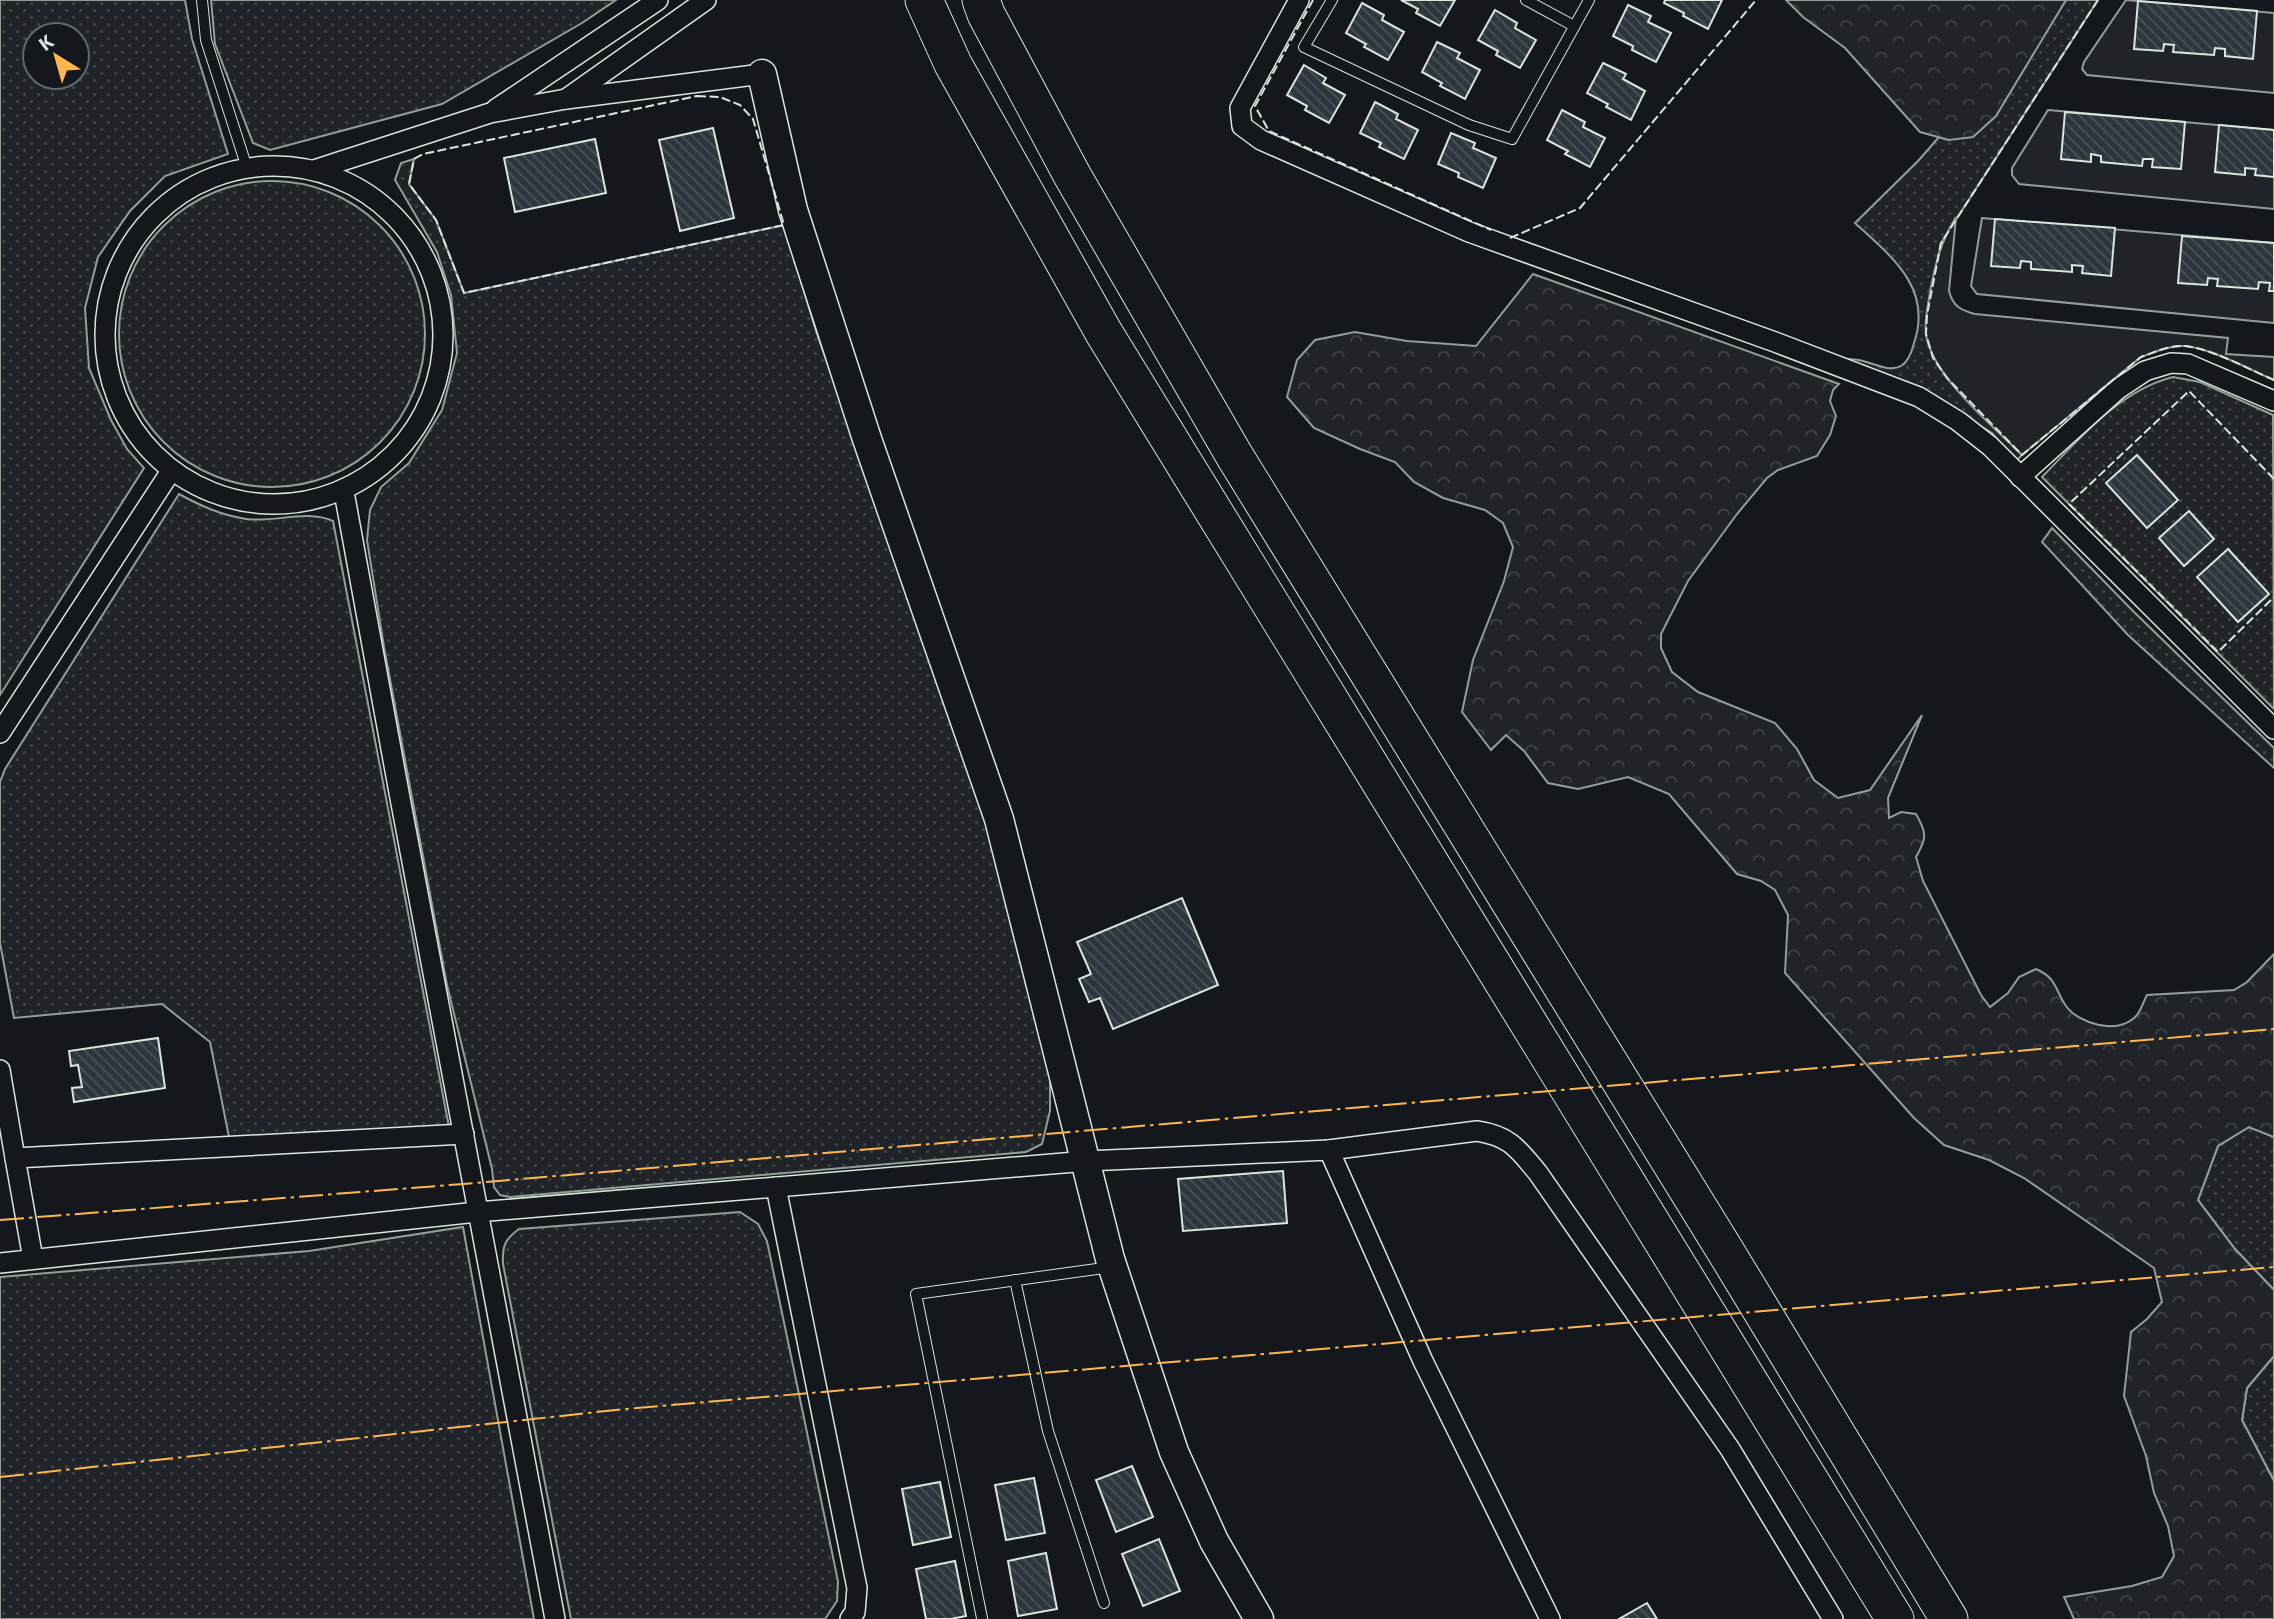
<svg xmlns="http://www.w3.org/2000/svg" width="2274" height="1619" viewBox="0 0 2274 1619" font-family="'Fira Sans',sans-serif">
<style>
.grass{fill:url(#grass-dots);stroke:#939e99;stroke-width:2;fill-rule:evenodd}
.forest{fill:url(#forest-crowns);stroke:#939e99;stroke-width:2}
.garden{fill:#202428;stroke:#939e99;stroke-width:2}
.building{fill:url(#building-back-hatch);stroke:#d8e6dc;stroke-width:2}
.lines{fill:none;stroke-linecap:round;stroke-linejoin:round}
.lane-casing{stroke:#d8e6dc;stroke-width:12}
.street-casing{stroke:#d8e6dc;stroke-width:22}
.secondary-casing{stroke:#d8e6dc;stroke-width:31}
.highway-casing{stroke:#d8e6dc;stroke-width:39}
.lane{stroke:#14181c;stroke-width:10}
.street{stroke:#14181c;stroke-width:19}
.secondary{stroke:#14181c;stroke-width:28}
.highway{stroke:#14181c;stroke-width:37}
.fence{stroke:#d8e6dc;stroke-width:2;stroke-dasharray:9 3.5;stroke-linecap:butt}
.power{stroke:#ffb74d;stroke-width:2;stroke-dasharray:24 5 3.5 5;stroke-linecap:butt}
</style>
<defs>
<pattern id="grass-dots" width="8" height="8" patternUnits="userSpaceOnUse" patternTransform="scale(1.75)"><rect width="8" height="8" fill="#202428"/><path d="M2 2h.1M6 6h.1" fill="none" stroke="#404447" stroke-width="1.8" stroke-linecap="round"/></pattern>
<pattern id="forest-crowns" width="20" height="18" patternUnits="userSpaceOnUse" patternTransform="scale(1.75)"><rect width="20" height="18" fill="#202428"/><path d="M2 6a3 3 0 1 1 6 0M12 15a3 3 0 1 1 6 0" fill="none" stroke="#404447"/></pattern>
<pattern id="building-back-hatch" width="6" height="6" patternUnits="userSpaceOnUse" patternTransform="scale(1.75)"><rect width="6" height="6" fill="#2c363c"/><path d="M-1 5l2 2M0 0l6 6M5-1l2 2" fill="none" stroke="#4a5358"/></pattern>
</defs>
<rect width="100%" height="100%" fill="#14181c"/>
<g class="grass">
<path d="M0 0H185L192 39 228 154 165 176 130 211 98 257 85 308 89 368 111 420 127 449 144 468 0 695ZM35 35H77V77H35Z"/>
<path d="M211 0H616L582 23 442 104 270 150 253 143 215 44Z"/>
<path d="M2066 0H2098L1941 243 1927 315 1926 334 1947 378 2022 455 2016 461 1992 433 1940 402 1838 358C1845 359 1852 359 1859 360 1871 362 1889 373 1901 366 1908 362 1912 351 1914 343 1933 288 1891 256 1855 223L1918 161 1939 137 1949 140 2051 23Z"/>
<path d="M414 159 409 184 436 220 464 293 784 225 816 331 987 817 1050 1060V1111L1042 1144 1026 1152 510 1197 500 1195 494 1187 492 1169 447 985 384 647 367 540 370 510 381 487 409 463 442 410 457 353 451 295 437 252 395 180 401 163Z"/>
<circle cx="272" cy="334" r="153"/>
<path d="M2173 377 2200 382 2273 415 2274 709 2042 477C2079 439 2120 390 2173 377Z"/>
<path d="M179 494C201 506 221 515 246 519 275 523 306 509 333 521L449 1127 229 1137 210 1042 162 1004 14 1018 0 943V782L5 769Z"/>
<path d="M2052 528 2133 611 2274 748V768L2128 635 2042 542Z"/>
<path d="M2249 1127 2274 1137V1290L2235 1249 2198 1200 2218 1146Z"/>
<path d="M740 1212 758 1224 767 1241 838 1581 837 1601 825 1619H571L503 1264C502 1246 505 1239 519 1229Z"/>
<path d="M463 1227 534 1619H0V1277L309 1251Z"/>
<path d="M2274 1356V1481L2242 1420 2247 1388Z"/>
</g>
<g class="forest">
<path d="M1786 0H2066L1996 116 1973 137 1949 140 1920 132 1845 48 1803 17Z"/>
<path d="M1533 274 1839 384 1833 390 1830 401 1836 416 1830 435 1817 456 1778 470 1767 478 1737 514 1688 581 1661 634V648L1672 672 1698 692 1775 723 1797 749 1814 780 1838 798 1870 790 1922 715 1888 798 1889 818 1901 812 1916 814C1927 833 1927 838 1916 857L1923 881 1981 995 1990 1007 2008 993 2019 977 2036 969C2057 978 2055 990 2066 1006 2079 1024 2116 1034 2134 1018 2140 1014 2143 1002 2147 995L2234 990 2247 982 2274 954V1137L2249 1127 2218 1146 2198 1200 2235 1249 2274 1290V1356L2247 1388 2242 1420 2274 1481V1619H2074L2064 1597 2132 1586 2162 1577 2174 1556 2168 1526 2154 1493 2146 1456 2124 1396 2131 1332 2147 1319 2162 1302 2154 1268 2024 1178 1989 1160 1944 1145 1914 1118 1785 973 1788 915 1775 890 1761 881 1737 874 1669 794 1628 777 1578 789 1548 783 1524 751 1506 735 1491 750 1462 712 1473 660 1504 581 1513 547 1503 523 1485 510 1443 498 1414 482 1395 462 1360 449 1314 428 1287 397 1297 360 1315 340 1355 332 1407 341 1476 346Z"/>
</g>
<g class="garden">
<path d="M2126 0 2274 13V93L2087 75 2082 69 2084 62Z"/>
<path d="M2048 110 2274 130V209L2019 184 2012 175V168Z"/>
<path d="M1956 217 1949 291C1953 307 1961 310 1975 314L2228 338 2226 354 2274 357V380C2248 369 2213 349 2185 346 2170 345 2155 352 2141 357L2022 455C1992 425 1933 377 1926 335 1924 321 1928 306 1930 292 1936 261 1940 244 1956 217Z"/>
<path d="M1982 218 2274 243V323L1977 294 1971 286Z"/>
</g>
<g class="building">
<path d="M1401 0H1455L1440 26 1416 13 1418 9Z"/>
<path d="M1665 0H1722L1708 29 1683 16 1684 13 1664 3Z"/>
<path d="M2138 1 2257 11 2253 59 2225 56V49L2215 48 2214 55 2173 52 2174 45 2164 44 2163 51 2134 49Z"/>
<path d="M1362 3 1384 15 1382 20 1404 32 1388 60 1364 47 1366 44 1346 33Z"/>
<path d="M1628 5 1651 16 1648 22 1671 33 1656 62 1632 50 1633 46 1613 36Z"/>
<path d="M1495 10 1517 23 1515 28 1536 40 1520 68 1496 55 1498 51 1478 40Z"/>
<path d="M1437 42 1460 53 1457 58 1480 70 1465 99 1440 86 1442 83 1422 72Z"/>
<path d="M1603 63 1626 74 1623 79 1645 91 1631 120 1606 107 1608 104 1587 93Z"/>
<path d="M1304 65 1326 78 1323 83 1345 95 1329 123 1305 110 1307 106 1287 95Z"/>
<path d="M1375 102 1398 114 1396 119 1418 130 1404 159 1379 147 1381 143 1360 133Z"/>
<path d="M1562 110 1585 122 1583 127 1605 138 1590 167 1565 154 1568 151 1547 140Z"/>
<path d="M2065 112 2185 122 2181 169 2152 167 2153 159H2143L2142 166 2101 162V156L2091 154V162L2061 159Z"/>
<path d="M2219 125 2274 130V177L2255 175 2256 169 2245 168V175L2215 172Z"/>
<path d="M713 128 734 218 680 231 659 140Z"/>
<path d="M1451 133 1475 143 1473 148 1496 158 1483 188 1458 177 1459 173 1438 164Z"/>
<path d="M595 139 606 193 515 212 504 158Z"/>
<path d="M1995 219 2115 228 2111 276 2082 273 2083 266 2072 265V272L2031 269V262L2021 261 2020 268 1991 266Z"/>
<path d="M2182 236 2274 243V291H2269L2270 283 2259 282 2258 289 2217 286 2218 279 2208 278 2207 285 2178 283Z"/>
<path d="M2137 455 2178 500 2147 528 2106 483Z"/>
<path d="M2189 511 2214 539 2184 566 2159 538Z"/>
<path d="M2228 549 2269 594 2238 622 2197 577Z"/>
<path d="M1182 898 1218 985 1113 1029 1100 998 1089 1002 1079 979 1091 974 1077 942Z"/>
<path d="M158 1038 165 1088 74 1102 72 1088 82 1087 78 1065 71 1066 69 1051Z"/>
<path d="M1283 1171 1287 1223 1183 1231 1178 1179Z"/>
<path d="M1132 1466 1153 1517 1116 1532 1096 1480Z"/>
<path d="M1034 1478 1045 1533 1006 1540 995 1485Z"/>
<path d="M940 1482 951 1537 913 1545 902 1489Z"/>
<path d="M1159 1539 1180 1591 1143 1606 1122 1554Z"/>
<path d="M1046 1553 1057 1609 1018 1616 1008 1561Z"/>
<path d="M955 1561 966 1616 951 1619H926L916 1569Z"/>
<path d="M1647 1603 1657 1619H1619Z"/>
</g>
<g class="lines">
<defs>
<g id="lane">
<path d="M202 0 206 40 247 168"/>
<path d="M1332 0 1304 47 1469 125 1512 139 1589 0"/>
<path d="M1526 0 1574 26"/>
<path d="M1015 1280 1048 1431 1104 1603"/>
<path d="M982 1618 916 1294 1111 1267"/>
</g>
<g id="street">
<path d="M1299 0 1240 108 1242 126 1261 140 1469 232 1775 342 1919 397 1958 421 1990 446 2274 729"/>
<path d="M566 99 706 0"/>
<path d="M496 109 658 0"/>
<circle cx="274" cy="335" r="169"/>
<path d="M314 170 490 113 566 99 762 74"/>
<path d="M2020 477 2118 389 2145 371 2171 363 2188 364 2274 401"/>
<path d="M344 492C412 868 483 1243 555 1619"/>
<path d="M0 733 171 471"/>
<path d="M0 1070 15 1158 464 1134"/>
<path d="M1329 1150 1477 1131C1510 1136 1518 1149 1538 1173L1730 1449 1833 1619"/>
<path d="M15 1158 33 1259"/>
<path d="M776 1187 857 1588 855 1612 850 1619"/>
<path d="M0 1263 477 1212 1087 1161 1329 1150 1423 1361 1550 1619"/>
</g>
<path id="secondary" d="M762 74 793 210 867 439 999 819 1110 1259 1174 1452 1214 1541 1259 1619"/>
<g id="highway">
<path d="M924 0 953 64 1104 333 1895 1619"/>
<path d="M981 0 986 14 1072 175 1234 455 1726 1252 1949 1619"/>
</g>
</defs>
<use href="#lane" class="lane-casing"/>
<use href="#street" class="street-casing"/>
<use href="#secondary" class="secondary-casing"/>
<use href="#highway" class="highway-casing"/>
<use href="#lane" class="lane"/>
<use href="#street" class="street"/>
<use href="#secondary" class="secondary"/>
<use href="#highway" class="highway"/>
<g class="fence">
<path d="M1313 0 1255 106 1269 131 1491 230"/>
<path d="M2098 0 1941 243 1927 315 1926 334 1933 358 1947 378 2022 455 2141 357C2155 352 2170 345 2185 346 2213 349 2248 369 2274 380"/>
<path d="M697 96 720 97 740 105 753 119 784 225 464 293 436 220 409 184 414 159 423 154Z"/>
<path d="M1510 238 1580 208 1756 0"/>
<path d="M2274 479 2189 391 2069 504 2218 652 2274 597"/>
</g>
<g class="power">
<path d="M0 1220 463 1184 2274 1029"/>
<path d="M0 1477 625 1409 2274 1267"/>
</g>
</g>
<g transform="translate(56 56) rotate(323)"><circle r="33" fill="#14181c" stroke="#626a69" stroke-width="2"/>
<path d="M0-5L12 26L0 18L-12 26Z" fill="#ffb74d"/>
<text y="-10" font-size="19" font-weight="bold" text-anchor="middle" fill="#d8e6dc">K</text>
</g>
</svg>
